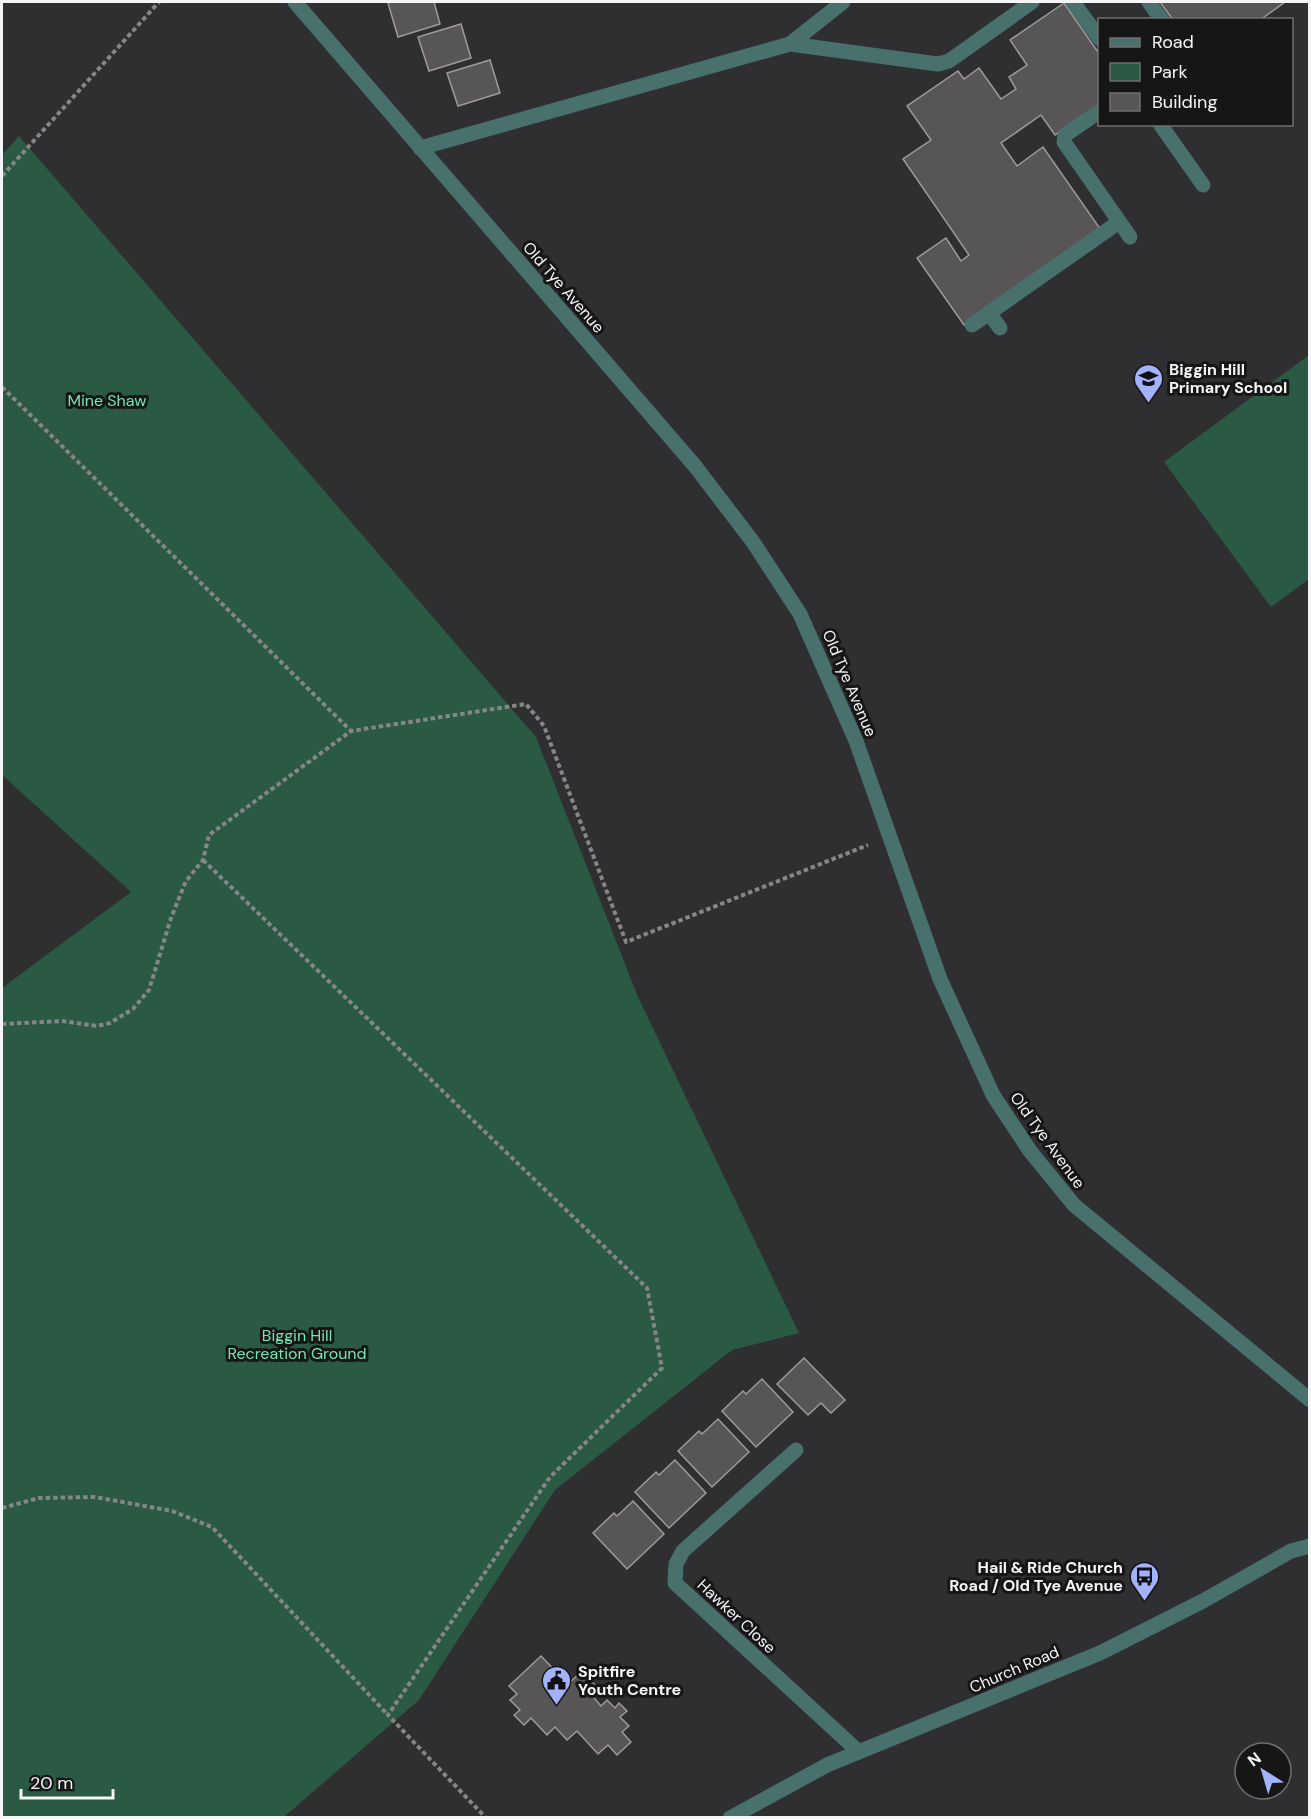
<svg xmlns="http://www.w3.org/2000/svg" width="1311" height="1819" viewBox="0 0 1311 1819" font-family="'DM Sans',sans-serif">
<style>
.green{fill:#2a5944}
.building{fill:#585556;stroke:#9f9b9d;stroke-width:1.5}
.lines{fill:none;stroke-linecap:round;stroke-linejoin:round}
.path{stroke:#868587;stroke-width:4;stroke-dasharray:4.5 3;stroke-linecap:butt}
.service{stroke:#48706d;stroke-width:15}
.minor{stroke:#48706d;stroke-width:15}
.labels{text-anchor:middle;stroke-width:6;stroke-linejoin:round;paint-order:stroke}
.street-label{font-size:16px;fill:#f5f4f6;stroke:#171617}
.poi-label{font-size:16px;font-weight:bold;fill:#f5f4f6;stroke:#171617;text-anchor:start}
.park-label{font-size:16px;fill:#73e7b3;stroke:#171617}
</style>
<rect width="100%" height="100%" fill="#2f2e30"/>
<g class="green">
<path d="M19 136 536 737 638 997 799 1333 732 1350 555 1490 419 1700 284 1817H2V988L131 892 2 775V155Z"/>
<path d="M1309 355V579L1271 607 1164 462Z"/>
</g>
<g class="building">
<path d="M392 2H434L440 24 398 37 388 3Z"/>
<path d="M1160 2H1285L1260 20H1173Z"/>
<path d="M1064 3 1100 55V104L1055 135 1041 115 1001 143 1017 166 1043 147 1101 230 964 325 917 258 946 238 961 261 969 255 903 159 931 140 907 106 958 71 964 79 979 68 1001 99 1016 89 1009 77 1027 65 1010 40Z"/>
<path d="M461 24 471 58 429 71 418 37Z"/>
<path d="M490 60 500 93 458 106 447 73Z"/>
<path d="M804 1358 845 1400 831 1413 821 1403 808 1415 777 1384Z"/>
<path d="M762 1379 793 1412 756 1447 722 1411 743 1391 746 1394Z"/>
<path d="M718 1419 749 1452 712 1487 678 1451 699 1431 702 1434Z"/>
<path d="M675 1460 706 1493 669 1528 635 1492 656 1472 659 1475Z"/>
<path d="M633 1501 664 1534 627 1569 593 1533 614 1513 617 1516Z"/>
<path d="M541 1656 568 1684 582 1671 596 1686 589 1692 601 1706 607 1700 615 1708 619 1703 627 1711 620 1717 629 1726 622 1732 631 1742 617 1755 608 1745 598 1754 577 1731 567 1740 555 1727 547 1735 531 1718 524 1725 514 1715 520 1710 510 1700 517 1694 509 1686Z"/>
</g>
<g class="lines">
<g class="path">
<path d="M2 176 159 2"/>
<path d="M2 387 351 731"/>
<path d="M203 860 647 1288 662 1368 550 1477 388 1715 486 1818"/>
<path d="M2 1024 62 1021 97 1026 110 1023 133 1009 149 990 171 918 186 881 203 860 209 835 351 731 526 704 544 726 626 942 868 845"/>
<path d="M2 1508 39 1498 95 1497 172 1511 212 1527 388 1715"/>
</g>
<g class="service">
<path d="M1073 2 1100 39"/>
<path d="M1149 2 1162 20"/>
<path d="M790 44 938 64 949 61 1032 2"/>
<path d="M1100 111 1068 133 1065 135 1064 142 1130 237"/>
<path d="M1160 124 1203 185"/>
<path d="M989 313 1000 328"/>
<path d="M972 325 1119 222"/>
</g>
<g class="minor">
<path d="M295 2 695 466 753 542 800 614 856 741 940 979 993 1095 1030 1151 1074 1205 1310 1400"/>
<path d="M420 148 790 44 843 2"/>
<path d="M796 1450 683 1551 676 1564 675 1583 859 1752"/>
<path d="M730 1818 827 1765 1100 1653 1203 1601 1291 1551 1310 1546"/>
</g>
</g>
<defs>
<symbol id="school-pin" viewBox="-11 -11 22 30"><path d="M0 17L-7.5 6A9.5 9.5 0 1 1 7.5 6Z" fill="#a3b2fd" stroke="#171617"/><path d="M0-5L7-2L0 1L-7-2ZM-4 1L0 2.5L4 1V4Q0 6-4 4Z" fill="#111"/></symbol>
<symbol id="bus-pin" viewBox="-11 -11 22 30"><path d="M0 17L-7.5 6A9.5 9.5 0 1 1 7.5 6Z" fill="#a3b2fd" stroke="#171617"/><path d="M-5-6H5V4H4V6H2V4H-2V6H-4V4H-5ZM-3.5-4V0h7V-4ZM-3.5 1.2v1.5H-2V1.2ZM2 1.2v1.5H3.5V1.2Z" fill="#111"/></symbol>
<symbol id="civic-pin" viewBox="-11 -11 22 30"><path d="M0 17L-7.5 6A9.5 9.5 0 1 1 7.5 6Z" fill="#a3b2fd" stroke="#171617"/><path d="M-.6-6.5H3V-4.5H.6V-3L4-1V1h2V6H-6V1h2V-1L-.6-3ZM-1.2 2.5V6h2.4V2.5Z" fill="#111"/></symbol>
</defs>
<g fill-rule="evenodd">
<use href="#school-pin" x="1132" y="362" width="33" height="45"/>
<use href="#bus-pin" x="1128" y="1560" width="33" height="45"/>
<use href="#civic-pin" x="540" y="1664" width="33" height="45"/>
</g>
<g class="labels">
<g class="street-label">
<text transform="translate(564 287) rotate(49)" y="6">Old Tye Avenue</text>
<text transform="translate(850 683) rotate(67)" y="6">Old Tye Avenue</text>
<text transform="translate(1048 1140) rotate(54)" y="6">Old Tye Avenue</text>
<text transform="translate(737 1616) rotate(43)" y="6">Hawker Close</text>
<text transform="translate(1014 1669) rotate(-23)" y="6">Church Road</text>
</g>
<g class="poi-label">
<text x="1169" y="375">Biggin Hill<tspan x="1169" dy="18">Primary School</tspan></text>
<text x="1123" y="1573" text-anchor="end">Hail &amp; Ride Church<tspan x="1123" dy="18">Road / Old Tye Avenue</tspan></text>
<text x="578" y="1677">Spitfire<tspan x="578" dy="18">Youth Centre</tspan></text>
</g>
<g class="park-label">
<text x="107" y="406">Mine Shaw</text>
<text x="297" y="1341">Biggin Hill<tspan x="297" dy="18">Recreation Ground</tspan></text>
</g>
</g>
<rect width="1311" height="1819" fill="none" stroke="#f5f4f6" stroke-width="6"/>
<rect x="1098" y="18" width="195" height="108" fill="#171617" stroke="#706f70" stroke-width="1.5"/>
<rect x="1110" y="38" width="30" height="9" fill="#48706d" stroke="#706f70" stroke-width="1.5"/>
<text x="1152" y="48" font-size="18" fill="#f5f4f6">Road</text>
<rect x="1110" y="63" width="30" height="18" fill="#2a5944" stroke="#706f70" stroke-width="1.5"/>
<text x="1152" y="78" font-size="18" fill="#f5f4f6">Park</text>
<rect x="1110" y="93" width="30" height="18" fill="#585556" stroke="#706f70" stroke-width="1.5"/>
<text x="1152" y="108" font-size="18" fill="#f5f4f6">Building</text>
<g transform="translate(1263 1771) rotate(323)"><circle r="28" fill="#171617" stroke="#706f70" stroke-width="1.5"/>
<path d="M0-4.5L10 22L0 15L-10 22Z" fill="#a3b2fd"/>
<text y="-9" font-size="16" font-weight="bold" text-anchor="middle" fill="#f5f4f6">N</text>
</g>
<path d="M21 1789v9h92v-9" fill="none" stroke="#f5f4f6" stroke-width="3"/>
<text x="30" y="1789" font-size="18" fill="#f5f4f6" stroke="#171617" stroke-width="4.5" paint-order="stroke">20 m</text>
</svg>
